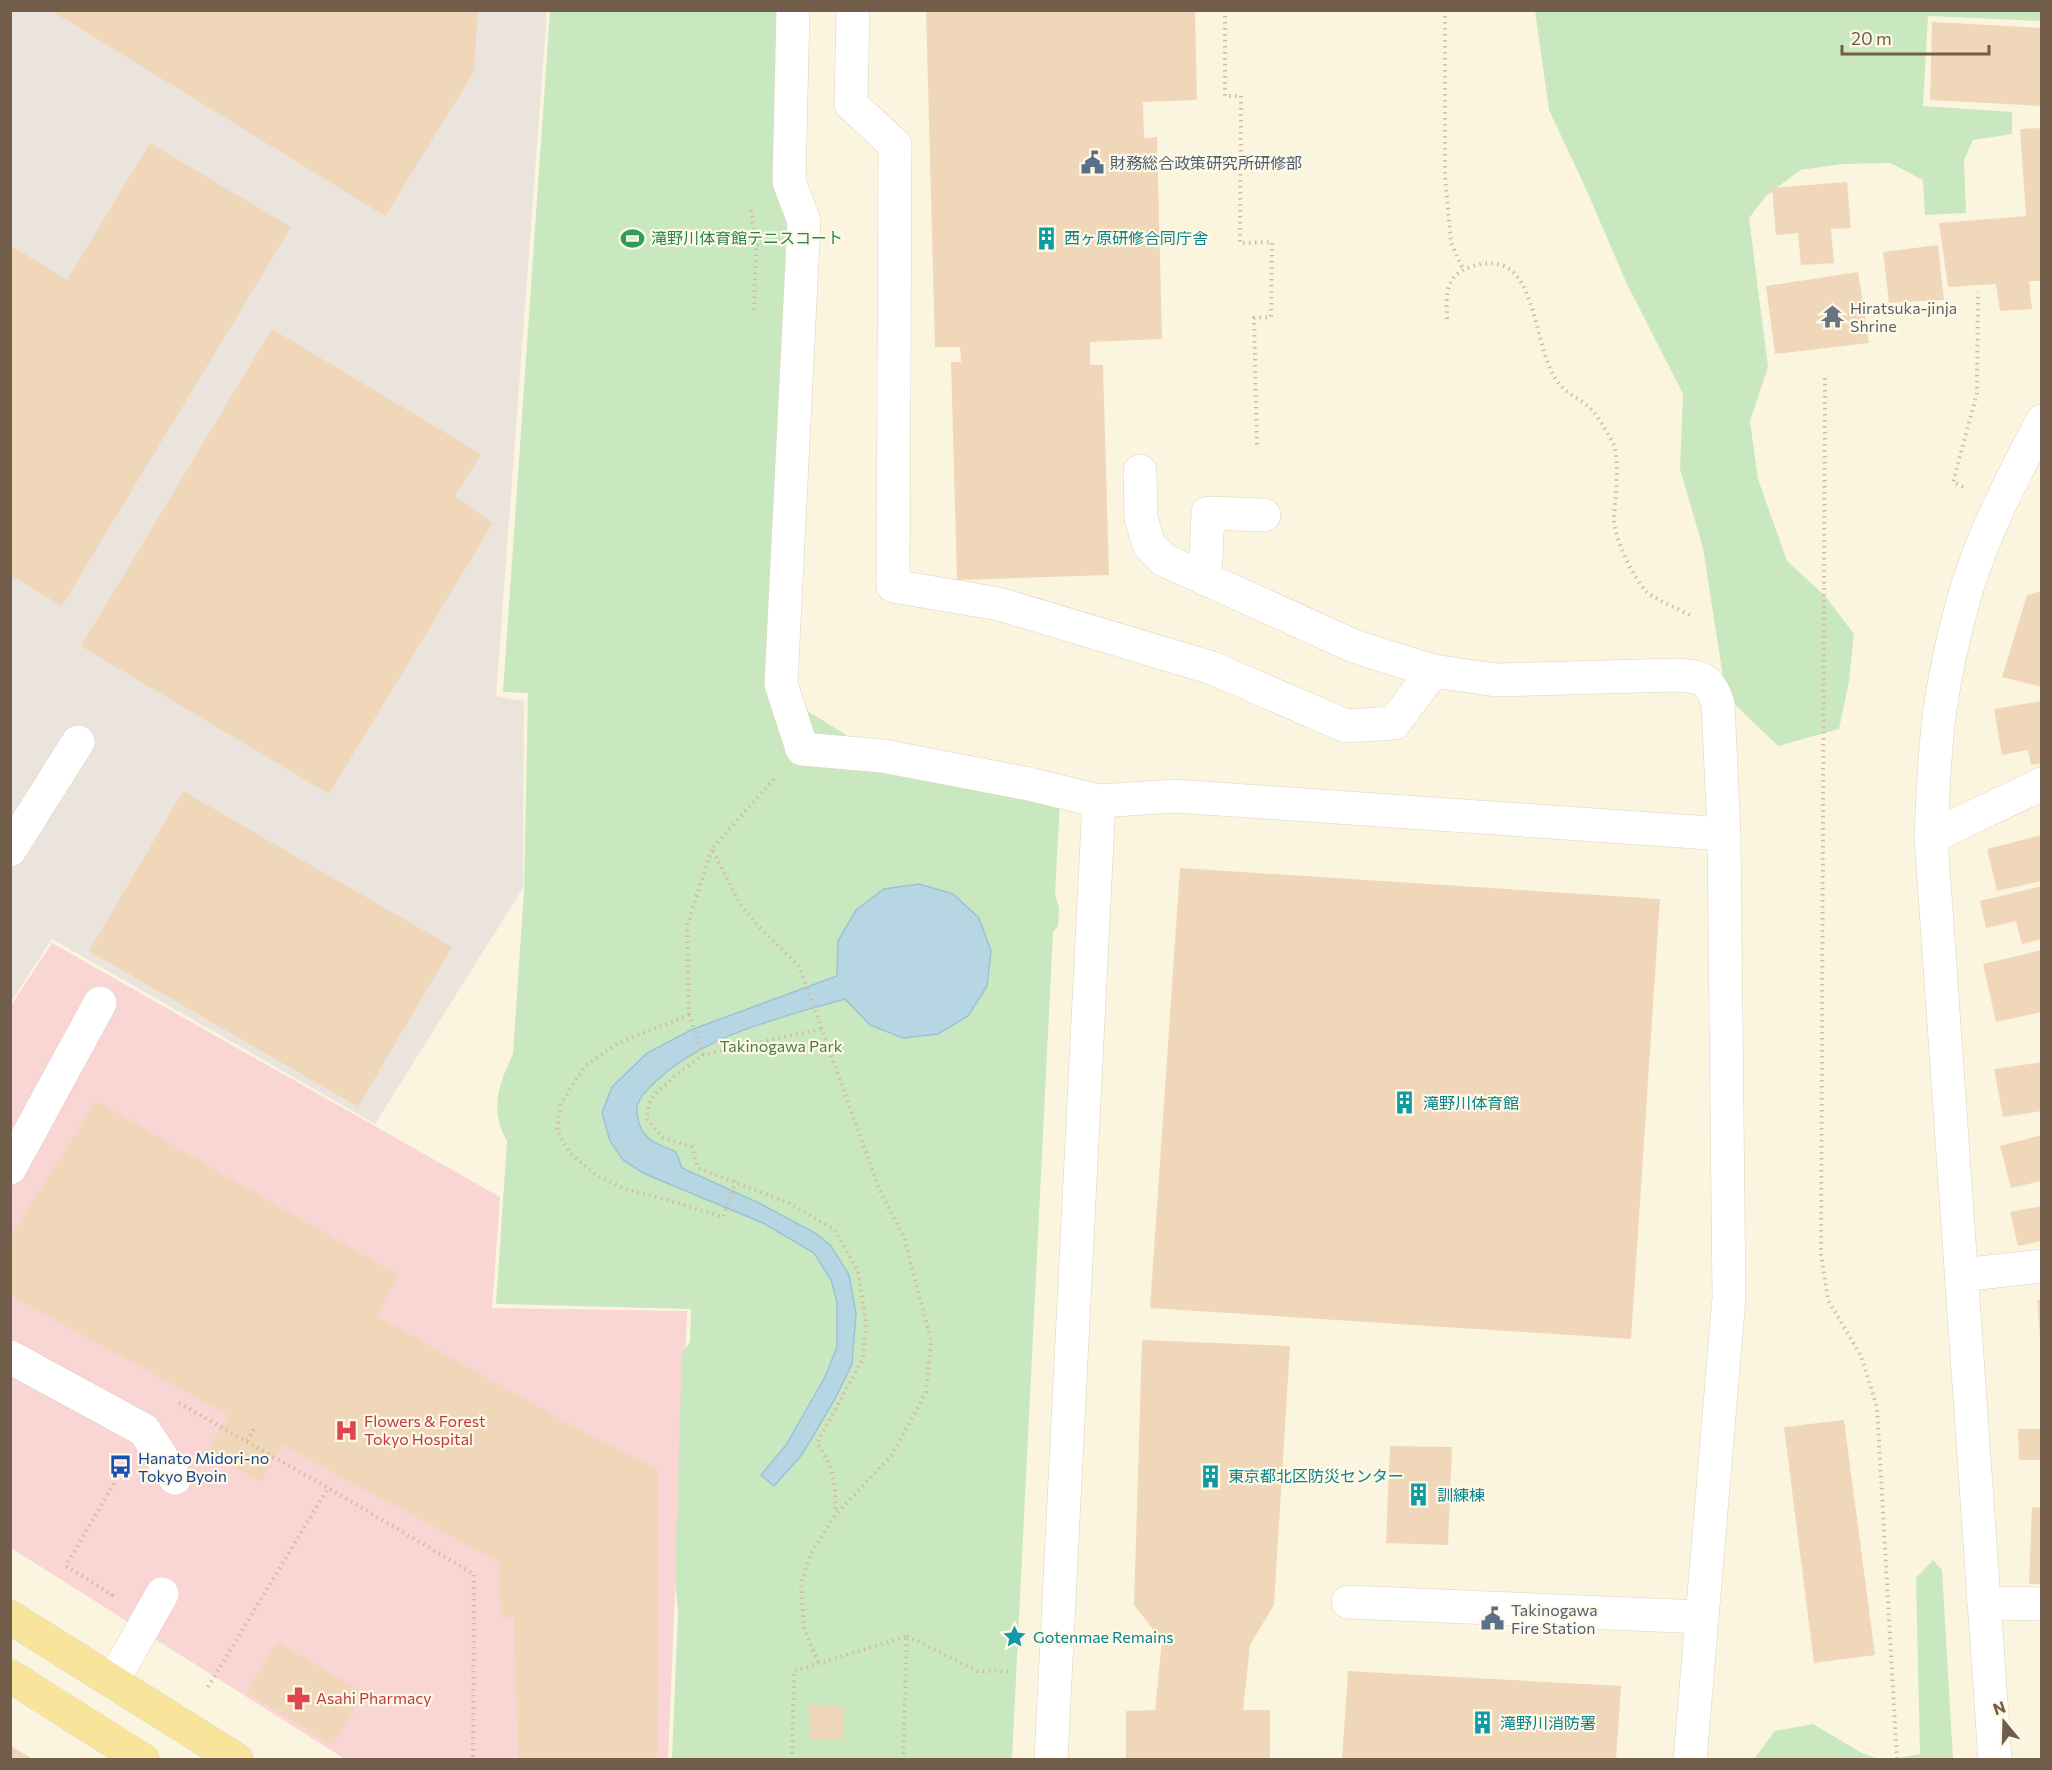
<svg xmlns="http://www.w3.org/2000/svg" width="2052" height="1770" viewBox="0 0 2052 1770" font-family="Commissioner,'Noto Sans JP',sans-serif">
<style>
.industrial{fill:#eae4dc}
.medical{fill:#f9d5d4}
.green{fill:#cae8c0}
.water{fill:#b6d6e3;stroke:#9cc3d5;stroke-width:1.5}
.building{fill:#f0d7b9}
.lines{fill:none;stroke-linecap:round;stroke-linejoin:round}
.minor-casing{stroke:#dfd2bd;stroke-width:34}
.major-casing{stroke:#e0dbd7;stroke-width:34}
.path{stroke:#d4bb9c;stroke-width:4;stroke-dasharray:1.5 4.5;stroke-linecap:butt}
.minor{stroke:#fff;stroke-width:33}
.major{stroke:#f8e49a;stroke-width:33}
.labels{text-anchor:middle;stroke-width:4.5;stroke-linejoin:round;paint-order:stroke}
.service-label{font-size:16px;fill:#4e5e75;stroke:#fef9e6;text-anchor:start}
.leisure-label{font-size:16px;fill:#27864d;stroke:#fef9e6;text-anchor:start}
.culture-label{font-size:16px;fill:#0d838f;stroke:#fef9e6;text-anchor:start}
.worship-label{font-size:16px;fill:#5b616d;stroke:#fef9e6;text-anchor:start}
.park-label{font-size:16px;fill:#4c7c43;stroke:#fef9e6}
.health-label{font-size:16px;fill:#be3a42;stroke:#fef9e6;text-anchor:start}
.transit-label{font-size:16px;fill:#164399;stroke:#fef9e6;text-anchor:start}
</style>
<rect width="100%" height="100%" fill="#fbf5e0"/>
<path class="industrial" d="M11 11H547L496 696 524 701 523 888 375 1124 52 939 11 1002Z"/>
<path class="medical" d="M52 943 500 1197 492 1308 687 1311 668 1759H345L11 1548 10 1007Z"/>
<g class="green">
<path d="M550 11H801L790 700 851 738 898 776 937 779 1061 781 1055 895 1059 908 1058 926 1053 932 1012 1759H672L678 1612 675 1579 682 1353 690 1342 691 1309 496 1304 507 1141C489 1112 499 1083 513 1054L524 891 528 693 503 692Z"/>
<path d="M1535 11H2041V21L1928 16 1923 106 2012 112V134L1973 140 1964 160 1966 213 1925 215 1923 180 1890 163 1843 164 1800 170 1765 197 1749 218 1768 367 1750 421 1758 479 1787 561 1826 597 1854 634 1849 681 1839 729 1778 746 1726 696 1703 548 1680 469 1683 394 1627 284 1585 187 1549 110Z"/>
<path d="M1933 1560 1942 1570 1953 1759H1893L1920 1754 1916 1578Z"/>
<path d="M1813 1724 1862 1753 1878 1759H1754L1775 1731Z"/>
</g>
<path class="water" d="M919 884 953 894 979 918 991 951 987 986 968 1016 938 1034 903 1038 870 1025 845 999C779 1018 706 1034 654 1083 646 1091 635 1101 637 1113 639 1126 641 1132 651 1140 658 1145 668 1148 676 1152L682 1168 761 1204 817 1234 831 1246 849 1275 856 1314 852 1364 836 1397 812 1438 800 1457 774 1486 761 1475 786 1445 825 1377 837 1347V1302L831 1280 814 1253 763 1223 645 1174 623 1160 610 1141 602 1113 612 1087 647 1053 693 1029 837 976 838 941 856 910 884 889Z"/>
<g class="building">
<path d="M50 10H478L474 72 385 216Z"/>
<path d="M926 10H1195L1197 100 1143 102 1144 138 1157 137 1162 339 1090 342V365H1103L1109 575 957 580 951 362H961L960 347H935Z"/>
<path d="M1932 22 2042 28V106L1930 100Z"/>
<path d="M2042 128V281H2029L2032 309 2000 311 1996 284 1948 287 1939 223 2026 216 2020 129Z"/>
<path d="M150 143 291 227 62 606 10 575V245L67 280Z"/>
<path d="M1847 182 1851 228 1831 229 1834 263 1801 265 1798 233 1776 235 1772 188Z"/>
<path d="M1938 245 1944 300 1889 303 1883 252Z"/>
<path d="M1858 272 1869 343 1775 354 1766 286Z"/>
<path d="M272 329 481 454 455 496 493 523 329 794 81 646Z"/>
<path d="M2042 591V687L2002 677 2027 595Z"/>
<path d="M2042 701V763L2031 765 2028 750 2002 755 1994 709Z"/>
<path d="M183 791 452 947 358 1107 89 951Z"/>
<path d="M2042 835V881L1997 891 1987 849Z"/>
<path d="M1180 868 1660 899 1631 1339 1150 1308Z"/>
<path d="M2042 886V939L2022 944 2016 921 1986 928 1980 901Z"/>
<path d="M2042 950V1012L1996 1022 1983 964Z"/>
<path d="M2042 1062V1111L2003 1117 1994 1069Z"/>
<path d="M96 1101 398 1275 377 1316 589 1435 658 1470 657 1760H518L514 1618 501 1616 499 1562 282 1445 261 1482 207 1452 228 1415 10 1295V1237Z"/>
<path d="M2042 1135V1181L2011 1188 2000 1146Z"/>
<path d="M2042 1206V1241L2018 1246 2010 1212Z"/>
<path d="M2042 1299V1337H2040L2037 1300Z"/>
<path d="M1142 1340 1290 1346 1274 1605 1250 1645 1243 1710H1270V1760H1126V1711L1155 1710 1162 1641 1134 1605Z"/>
<path d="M1844 1420 1875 1655 1814 1663 1784 1427Z"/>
<path d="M2018 1429H2042V1460H2019Z"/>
<path d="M1390 1446 1452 1447 1448 1545 1386 1543Z"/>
<path d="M2032 1507 2042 1508V1584H2029Z"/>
<path d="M277 1642 364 1693 332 1745 246 1692Z"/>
<path d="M1348 1671 1621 1686 1616 1760H1342Z"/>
<path d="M810 1705 845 1707 843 1740 809 1739Z"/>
<path d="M10 1745 34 1760H10Z"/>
</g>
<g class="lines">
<defs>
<g id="minor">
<path d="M793 10 789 182 804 221 781 684 802 749 883 756 1029 784 1099 801 1051 1760"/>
<path d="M853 10 851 104 895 145 893 586 999 604 1212 668 1346 726 1394 723 1433 671"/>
<path d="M1140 471 1141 518 1149 545 1164 560 1356 647 1433 671 1496 680 1675 675C1701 677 1709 676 1718 704L1724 834 1729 1298 1690 1760"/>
<path d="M1205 579 1208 513 1264 515"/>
<path d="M1099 801 1175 796 1724 834"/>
<path d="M1931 837 2042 784"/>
<path d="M10 850 78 742"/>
<path d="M10 1168 100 1003"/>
<path d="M1961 1275 2042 1266"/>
<path d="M10 1357 144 1430 175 1478"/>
<path d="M1348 1602 1702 1617"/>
<path d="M1984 1603 2042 1604"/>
<path d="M113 1681 162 1594"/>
<path d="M1995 1760 1931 837C1933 795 1934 752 1940 709 1946 669 1955 628 1967 588 1985 530 2014 475 2042 421"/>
</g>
<g id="major">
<path d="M10 1617 237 1760"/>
<path d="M10 1676 143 1760"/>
</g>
</defs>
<use href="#minor" class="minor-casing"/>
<use href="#major" class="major-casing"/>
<g class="path">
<path d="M1225 10V96H1241L1240 243 1272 242 1271 317 1254 318 1257 448"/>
<path d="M1445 10V175L1451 243 1463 269"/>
<path d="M751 210 756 245"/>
<path d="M754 310 756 245 759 244"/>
<path d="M1447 319C1446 295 1445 275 1471 267 1542 242 1529 350 1560 385 1569 395 1583 400 1592 410 1598 417 1611 438 1614 445 1620 469 1615 495 1614 518 1613 536 1634 580 1647 592 1658 601 1679 609 1692 616"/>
<path d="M1825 378 1821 1255 1828 1300 1861 1356 1877 1407 1897 1760"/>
<path d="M1963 487 1953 482 1977 393 1978 292"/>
<path d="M774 779 712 849 740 904 761 929 799 966 880 1191 904 1237 931 1340 926 1392 892 1455 836 1514 811 1553 801 1583 804 1629 819 1664"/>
<path d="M689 1015 687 925 712 849"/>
<path d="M821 1029 703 1055 676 1075 651 1098 646 1117 662 1137 692 1147 698 1168 789 1203 835 1230 858 1271 866 1322 863 1358 817 1443C835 1470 835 1482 836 1513"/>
<path d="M703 1055 689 1015 618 1043 585 1066 561 1103 557 1130 569 1152 596 1175 628 1190 668 1200 723 1217 736 1181"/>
<path d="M179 1403 328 1488 474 1574 473 1760"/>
<path d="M247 1441 254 1429"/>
<path d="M111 1596 112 1595 66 1566 120 1473"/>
<path d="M907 1636 977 1671H1012"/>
<path d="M208 1687 328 1488"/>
<path d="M792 1760 794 1671 907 1636 903 1760"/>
</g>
<use href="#minor" class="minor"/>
<use href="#major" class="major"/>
</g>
<defs>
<symbol id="civic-bare" viewBox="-9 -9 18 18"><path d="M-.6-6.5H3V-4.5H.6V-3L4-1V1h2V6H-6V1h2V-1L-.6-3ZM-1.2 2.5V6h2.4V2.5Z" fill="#5c6f8a" stroke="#fef9e6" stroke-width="2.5" paint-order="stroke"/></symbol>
<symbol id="stadium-bare" viewBox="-9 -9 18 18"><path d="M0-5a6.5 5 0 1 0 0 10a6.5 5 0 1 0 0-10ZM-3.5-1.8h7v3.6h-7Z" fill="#2e9e5b" stroke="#fef9e6" stroke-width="2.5" paint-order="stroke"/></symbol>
<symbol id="building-bare" viewBox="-9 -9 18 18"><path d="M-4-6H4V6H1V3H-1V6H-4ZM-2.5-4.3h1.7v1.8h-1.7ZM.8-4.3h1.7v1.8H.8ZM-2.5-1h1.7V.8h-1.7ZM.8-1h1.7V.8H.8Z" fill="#0f9aa8" stroke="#fef9e6" stroke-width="2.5" paint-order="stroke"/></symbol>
<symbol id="temple-bare" viewBox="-9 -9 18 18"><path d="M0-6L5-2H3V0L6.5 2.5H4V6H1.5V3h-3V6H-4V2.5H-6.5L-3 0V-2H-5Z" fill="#6b7280" stroke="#fef9e6" stroke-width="2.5" paint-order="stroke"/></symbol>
<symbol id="hospital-bare" viewBox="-9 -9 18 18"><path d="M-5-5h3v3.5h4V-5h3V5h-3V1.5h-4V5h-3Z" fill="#e0444e" stroke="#fef9e6" stroke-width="2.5" paint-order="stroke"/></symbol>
<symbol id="bus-bare" viewBox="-9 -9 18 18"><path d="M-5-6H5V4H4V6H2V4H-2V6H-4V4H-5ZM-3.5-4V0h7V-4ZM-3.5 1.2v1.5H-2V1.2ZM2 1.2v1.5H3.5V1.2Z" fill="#1a4fb4" stroke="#fef9e6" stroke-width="2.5" paint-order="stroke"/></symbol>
<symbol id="sight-bare" viewBox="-9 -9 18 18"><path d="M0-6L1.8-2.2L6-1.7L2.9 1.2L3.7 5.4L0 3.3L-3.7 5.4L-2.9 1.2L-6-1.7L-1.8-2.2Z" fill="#0f9aa8" stroke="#fef9e6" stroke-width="2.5" paint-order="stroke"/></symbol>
<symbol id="pharmacy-bare" viewBox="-9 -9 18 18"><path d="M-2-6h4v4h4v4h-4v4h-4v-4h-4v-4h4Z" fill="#e0444e" stroke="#fef9e6" stroke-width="2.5" paint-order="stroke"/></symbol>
</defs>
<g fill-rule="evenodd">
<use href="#civic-bare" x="1076" y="146" width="33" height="33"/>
<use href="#stadium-bare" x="616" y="222" width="33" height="33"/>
<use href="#building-bare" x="1030" y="222" width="33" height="33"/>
<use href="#temple-bare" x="1816" y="300" width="33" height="33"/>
<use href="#building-bare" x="1388" y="1086" width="33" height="33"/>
<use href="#hospital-bare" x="330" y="1414" width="33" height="33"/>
<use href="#bus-bare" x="104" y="1450" width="33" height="33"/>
<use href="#building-bare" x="1194" y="1460" width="33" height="33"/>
<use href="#building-bare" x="1402" y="1478" width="33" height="33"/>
<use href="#civic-bare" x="1476" y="1602" width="33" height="33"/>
<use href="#sight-bare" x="998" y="1620" width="33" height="33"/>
<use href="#pharmacy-bare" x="282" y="1682" width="33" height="33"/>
<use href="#building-bare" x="1466" y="1706" width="33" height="33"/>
</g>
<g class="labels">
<g class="service-label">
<text x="1110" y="169">財務総合政策研究所研修部</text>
<text x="1511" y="1616">Takinogawa<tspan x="1511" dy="18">Fire Station</tspan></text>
</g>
<g class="leisure-label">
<text x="651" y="244">滝野川体育館テニスコート</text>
</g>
<g class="culture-label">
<text x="1064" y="244">西ヶ原研修合同庁舎</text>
<text x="1423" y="1109">滝野川体育館</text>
<text x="1228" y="1482">東京都北区防災センター</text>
<text x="1437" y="1501">訓練棟</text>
<text x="1033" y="1643">Gotenmae Remains</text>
<text x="1500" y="1729">滝野川消防署</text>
</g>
<g class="worship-label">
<text x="1850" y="314">Hiratsuka-jinja<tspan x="1850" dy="18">Shrine</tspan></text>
</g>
<g class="park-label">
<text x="781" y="1052">Takinogawa Park</text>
</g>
<g class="health-label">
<text x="364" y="1427">Flowers &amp; Forest<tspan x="364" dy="18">Tokyo Hospital</tspan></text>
<text x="316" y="1704">Asahi Pharmacy</text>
</g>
<g class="transit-label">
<text x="138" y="1464">Hanato Midori-no<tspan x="138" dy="18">Tokyo Byoin</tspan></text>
</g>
</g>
<rect width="2052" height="1770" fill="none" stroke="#715d49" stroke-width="24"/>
<g transform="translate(2004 1722) rotate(341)" stroke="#fef9e6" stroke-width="4.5" paint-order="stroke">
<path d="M0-4.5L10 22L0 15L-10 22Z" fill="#715d49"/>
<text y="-9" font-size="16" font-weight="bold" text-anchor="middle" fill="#715d49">N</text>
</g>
<path d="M1842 45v9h147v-9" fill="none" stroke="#715d49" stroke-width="3"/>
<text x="1851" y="45" font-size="18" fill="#715d49" stroke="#fef9e6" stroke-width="4.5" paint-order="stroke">20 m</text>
</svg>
